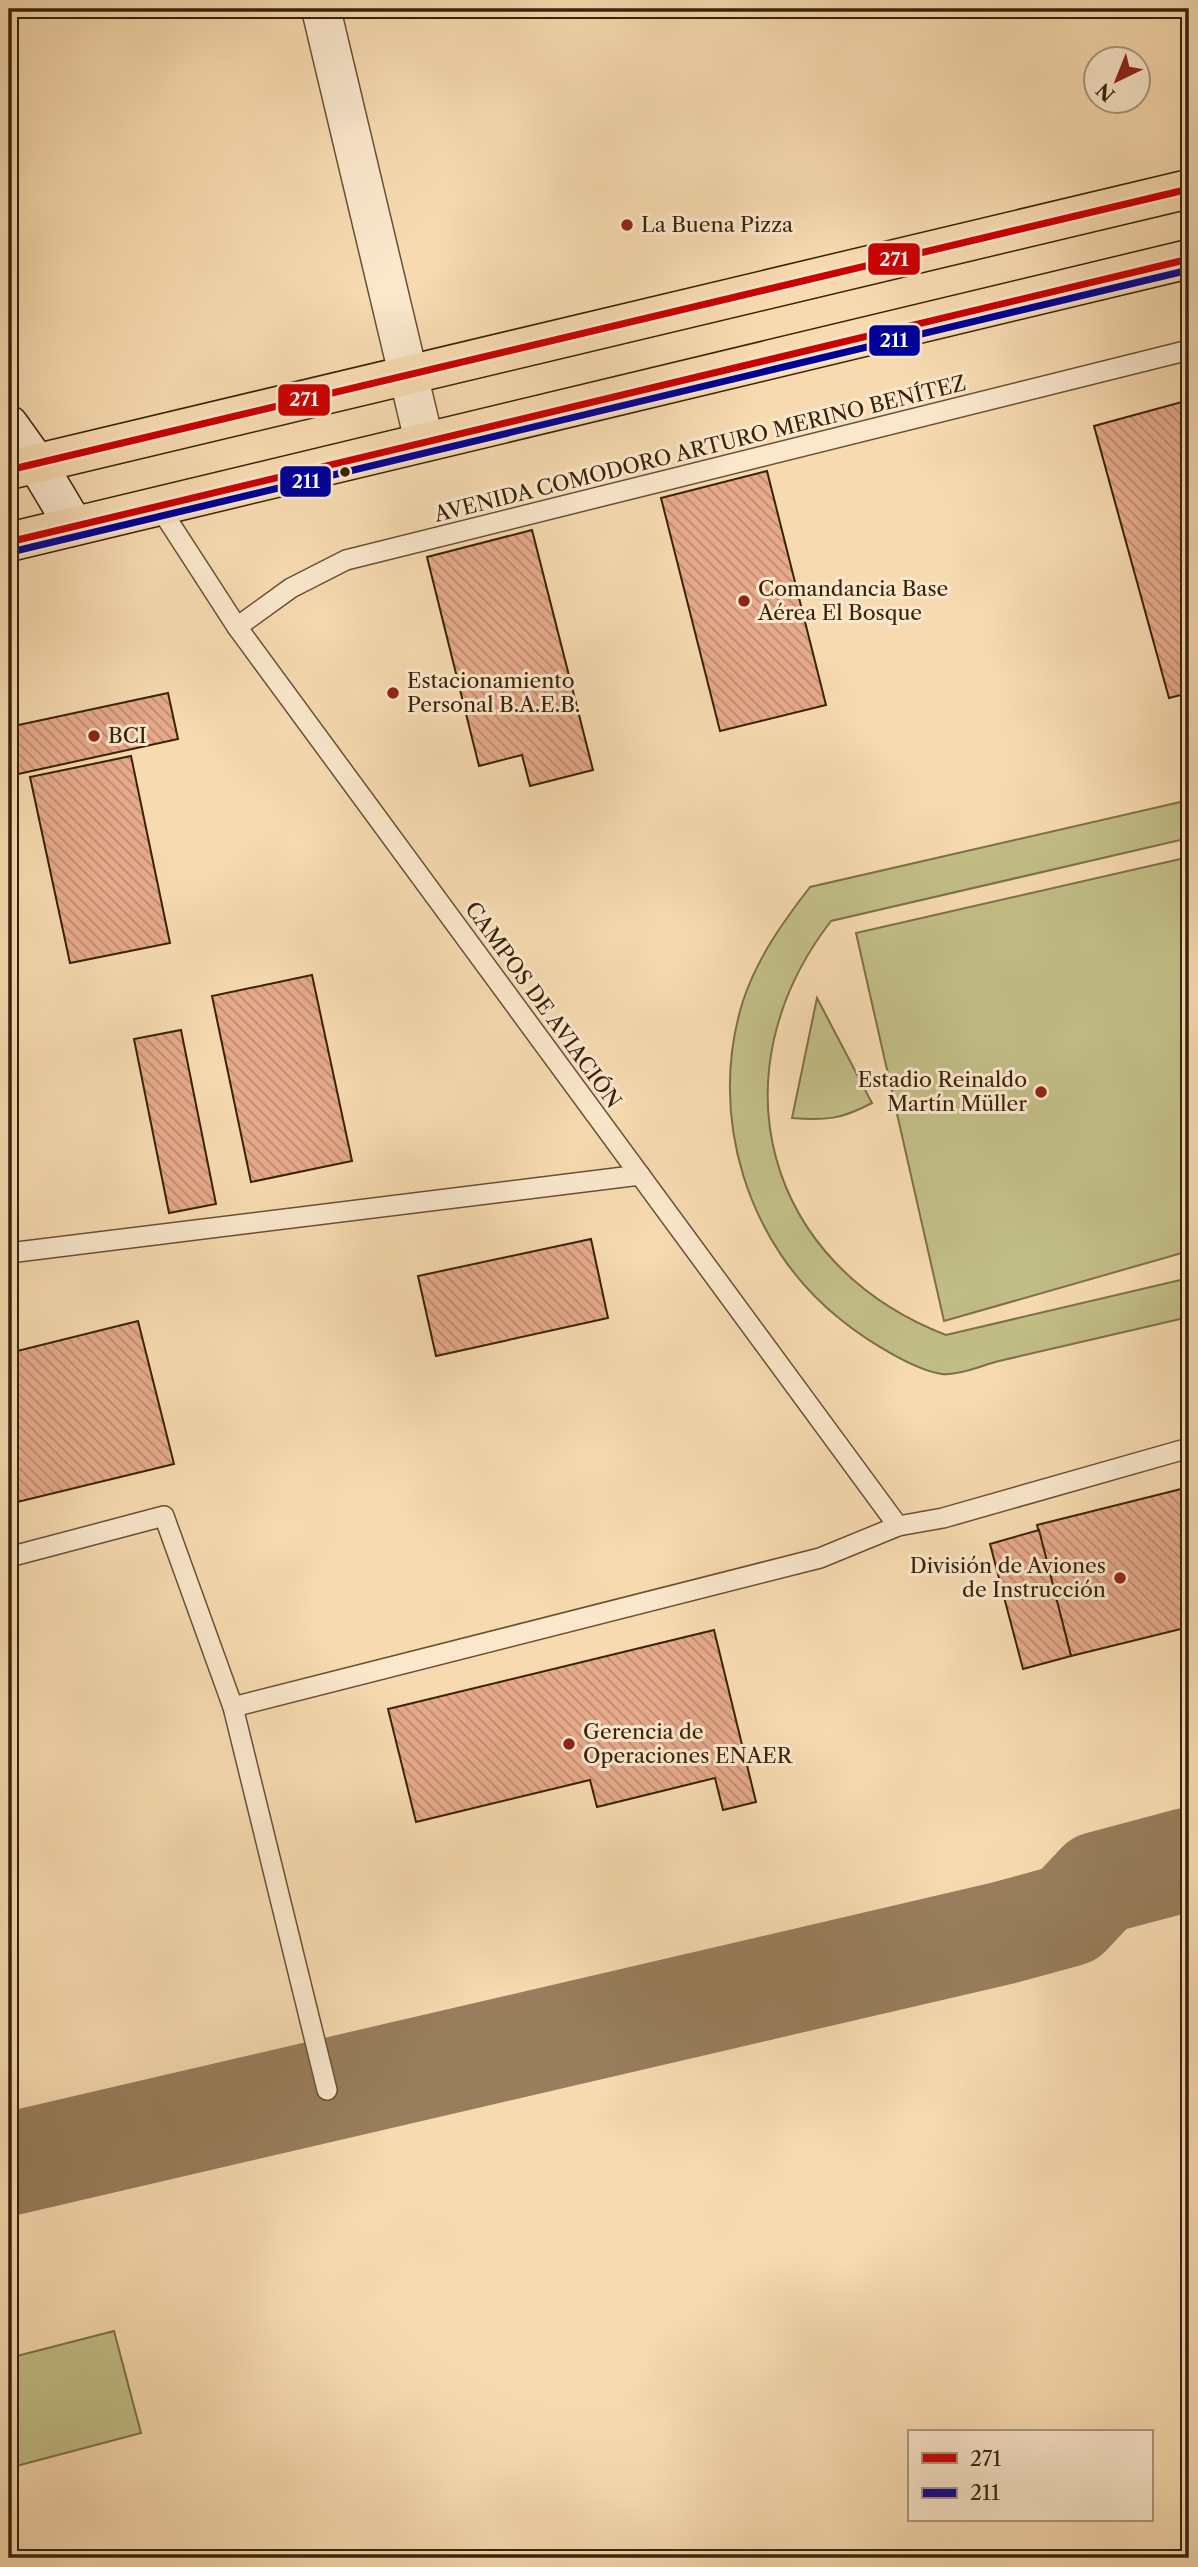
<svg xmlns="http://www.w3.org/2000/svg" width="1198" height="2567" viewBox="0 0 1198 2567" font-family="'Libre Caslon Text',serif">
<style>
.green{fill:#c2be87;stroke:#7d7048;stroke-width:2}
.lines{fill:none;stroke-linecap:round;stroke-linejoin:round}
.taxiway{stroke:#987e5c;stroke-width:103}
.building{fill:url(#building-back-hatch);stroke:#382208;stroke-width:2}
.lane-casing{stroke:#685032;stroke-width:22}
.street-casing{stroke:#685032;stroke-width:41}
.secondary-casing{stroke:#382208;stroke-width:41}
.primary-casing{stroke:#382208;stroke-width:41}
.lane{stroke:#fae7cc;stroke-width:19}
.street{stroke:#fae7cc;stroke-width:38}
.secondary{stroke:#fae7cc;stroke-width:38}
.primary{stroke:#f7dab0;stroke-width:38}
.bus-1-casing{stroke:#fae7cc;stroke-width:12}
.bus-2-casing{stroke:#fae7cc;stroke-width:12}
.bus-1{stroke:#c00;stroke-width:7}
.bus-2{stroke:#009;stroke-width:7}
.poi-dot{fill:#8f2418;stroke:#fae7cc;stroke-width:2.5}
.bus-dot{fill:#382208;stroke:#fae7cc;stroke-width:2.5}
.labels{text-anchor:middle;stroke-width:6;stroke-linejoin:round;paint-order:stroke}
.poi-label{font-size:21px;fill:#382208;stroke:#fae7cc;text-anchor:start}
.street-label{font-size:21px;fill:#382208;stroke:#fae7cc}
.line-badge{stroke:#fae7cc;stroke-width:2.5}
.badge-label{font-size:19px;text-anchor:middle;font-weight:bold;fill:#fff}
</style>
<defs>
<pattern id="building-back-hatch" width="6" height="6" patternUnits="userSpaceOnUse" patternTransform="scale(1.75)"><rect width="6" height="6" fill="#e7aa8b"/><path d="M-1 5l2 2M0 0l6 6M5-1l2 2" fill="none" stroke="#bc8a70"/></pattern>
</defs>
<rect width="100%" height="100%" fill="#f7dab0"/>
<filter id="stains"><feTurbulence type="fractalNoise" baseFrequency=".00286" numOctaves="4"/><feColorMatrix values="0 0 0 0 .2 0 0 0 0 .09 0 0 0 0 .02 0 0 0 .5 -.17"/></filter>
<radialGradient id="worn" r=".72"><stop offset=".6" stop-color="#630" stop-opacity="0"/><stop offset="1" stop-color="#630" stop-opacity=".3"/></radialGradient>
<g class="green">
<path d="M1189 800V838L831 921C713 1074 765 1265 946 1335L1189 1278V1317C1126 1332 1062 1346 999 1361 983 1365 958 1376 942 1374 913 1370 863 1338 840 1319 747 1245 707 1115 743 1001 757 958 783 922 810 887Z"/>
<path d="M1189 857V1251L944 1321 856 933Z"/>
<path d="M817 998 872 1103C842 1119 825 1121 792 1118Z"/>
<path d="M114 2331 141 2433 9 2468V2358Z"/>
</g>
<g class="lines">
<path class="taxiway" d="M9 2164 1003 1933 1069 1915 1099 1883 1189 1859"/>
</g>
<g class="building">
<path d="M1189 400V693L1169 698 1094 426Z"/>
<path d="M767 471 826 705 720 731 661 498Z"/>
<path d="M532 530 593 770 530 786 522 755 479 766 427 557Z"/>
<path d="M168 693 178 739 18 774 9 727Z"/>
<path d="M131 756 170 943 70 963 30 777Z"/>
<path d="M312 975 352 1161 251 1182 212 996Z"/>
<path d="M181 1030 216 1204 169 1213 134 1039Z"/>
<path d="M591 1239 608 1318 436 1356 418 1276Z"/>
<path d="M1189 1317V1345L1183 1319Z"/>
<path d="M138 1321 174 1464 9 1504V1353Z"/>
<path d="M1189 1487V1627L1071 1656 1037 1525Z"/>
<path d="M1039 1530 1071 1656 1023 1669 990 1544Z"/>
<path d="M714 1630 756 1802 723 1810 715 1778 597 1807 590 1780 416 1822 388 1709Z"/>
</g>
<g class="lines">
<defs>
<g id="lane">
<path d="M158 505 237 627 898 1526"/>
<path d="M237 627 291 588 346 560 1189 350"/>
<path d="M9 1253 640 1175"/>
<path d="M9 1557 164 1516 233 1707 327 2090"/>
<path d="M233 1707 820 1558 898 1526 943 1518 1189 1448"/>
</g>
<path id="street" d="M321 9 424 441"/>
<path id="secondary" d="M9 425 37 464 74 526"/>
<g id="primary">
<path d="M9 470 1189 189"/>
<path d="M9 542 1189 259"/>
</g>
</defs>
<use href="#lane" class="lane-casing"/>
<use href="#street" class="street-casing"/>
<use href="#secondary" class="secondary-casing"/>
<use href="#primary" class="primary-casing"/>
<use href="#lane" class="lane"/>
<use href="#street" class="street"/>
<use href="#secondary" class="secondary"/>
<use href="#primary" class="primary"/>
<defs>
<g id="bus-1">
<path d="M9 470 1189 189"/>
<path d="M9 542 1189 259"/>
</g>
<path id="bus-2" d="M11 552 1189 270"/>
</defs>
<use href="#bus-1" class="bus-1-casing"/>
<use href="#bus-2" class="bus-2-casing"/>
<use href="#bus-1" class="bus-1"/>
<use href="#bus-2" class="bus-2"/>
</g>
<g class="poi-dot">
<circle cx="627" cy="225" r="7"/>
<circle cx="744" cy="601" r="7"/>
<circle cx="393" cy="693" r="7"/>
<circle cx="94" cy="736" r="7"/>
<circle cx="1041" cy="1092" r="7"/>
<circle cx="1120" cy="1578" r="7"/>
<circle cx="569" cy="1744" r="7"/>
</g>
<circle class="bus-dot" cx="345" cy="472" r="6"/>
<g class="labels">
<g class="poi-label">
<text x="641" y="232">La Buena Pizza</text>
<text x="758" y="596">Comandancia Base<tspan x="758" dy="24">Aérea El Bosque</tspan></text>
<text x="407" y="688">Estacionamiento<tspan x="407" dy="24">Personal B.A.E.B.</tspan></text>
<text x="108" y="743">BCI</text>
<text x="1027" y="1087" text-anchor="end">Estadio Reinaldo<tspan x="1027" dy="24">Martín Müller</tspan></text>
<text x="1106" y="1573" text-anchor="end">División de Aviones<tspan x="1106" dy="24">de Instrucción</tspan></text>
<text x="583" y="1739">Gerencia de<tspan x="583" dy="24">Operaciones ENAER</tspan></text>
</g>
<g class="street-label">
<text transform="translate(700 449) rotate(-14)" y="7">AVENIDA COMODORO ARTURO MERINO BENÍTEZ</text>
<text transform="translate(543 1005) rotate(54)" y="7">CAMPOS DE AVIACIÓN</text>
</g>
</g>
<g class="line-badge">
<rect x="867" y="242" width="54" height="34" rx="7" fill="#c00"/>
<rect x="868" y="324" width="53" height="33" rx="7" fill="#009"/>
<rect x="277" y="383" width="54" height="34" rx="7" fill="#c00"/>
<rect x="279" y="465" width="53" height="33" rx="7" fill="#009"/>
</g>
<g class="badge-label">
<text x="894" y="266">271</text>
<text x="894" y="347">211</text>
<text x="304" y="406">271</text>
<text x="306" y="488">211</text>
</g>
<rect width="1198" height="2567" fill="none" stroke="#f7dab0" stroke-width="35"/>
<rect x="10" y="10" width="1177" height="2546" fill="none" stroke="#382208" stroke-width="3.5"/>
<rect x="18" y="18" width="1163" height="2532" fill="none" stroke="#382208" stroke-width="2"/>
<rect x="908" y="2430" width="245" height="91" fill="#fae7cc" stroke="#ac987e" stroke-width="2"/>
<rect x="922" y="2453" width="35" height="10" fill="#cc0000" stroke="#ac987e" stroke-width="2"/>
<text x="970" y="2466" font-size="21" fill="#382208">271</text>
<rect x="922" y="2488" width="35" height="10" fill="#000099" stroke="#ac987e" stroke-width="2"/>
<text x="970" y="2500" font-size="21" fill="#382208">211</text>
<g transform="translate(1117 80) rotate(223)"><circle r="33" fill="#fae7cc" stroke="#ac987e" stroke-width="2"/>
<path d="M0-5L12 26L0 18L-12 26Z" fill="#8f2418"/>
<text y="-10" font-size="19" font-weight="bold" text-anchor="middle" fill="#382208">N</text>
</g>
<rect width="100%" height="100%" filter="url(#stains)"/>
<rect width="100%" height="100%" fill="url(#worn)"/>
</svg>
